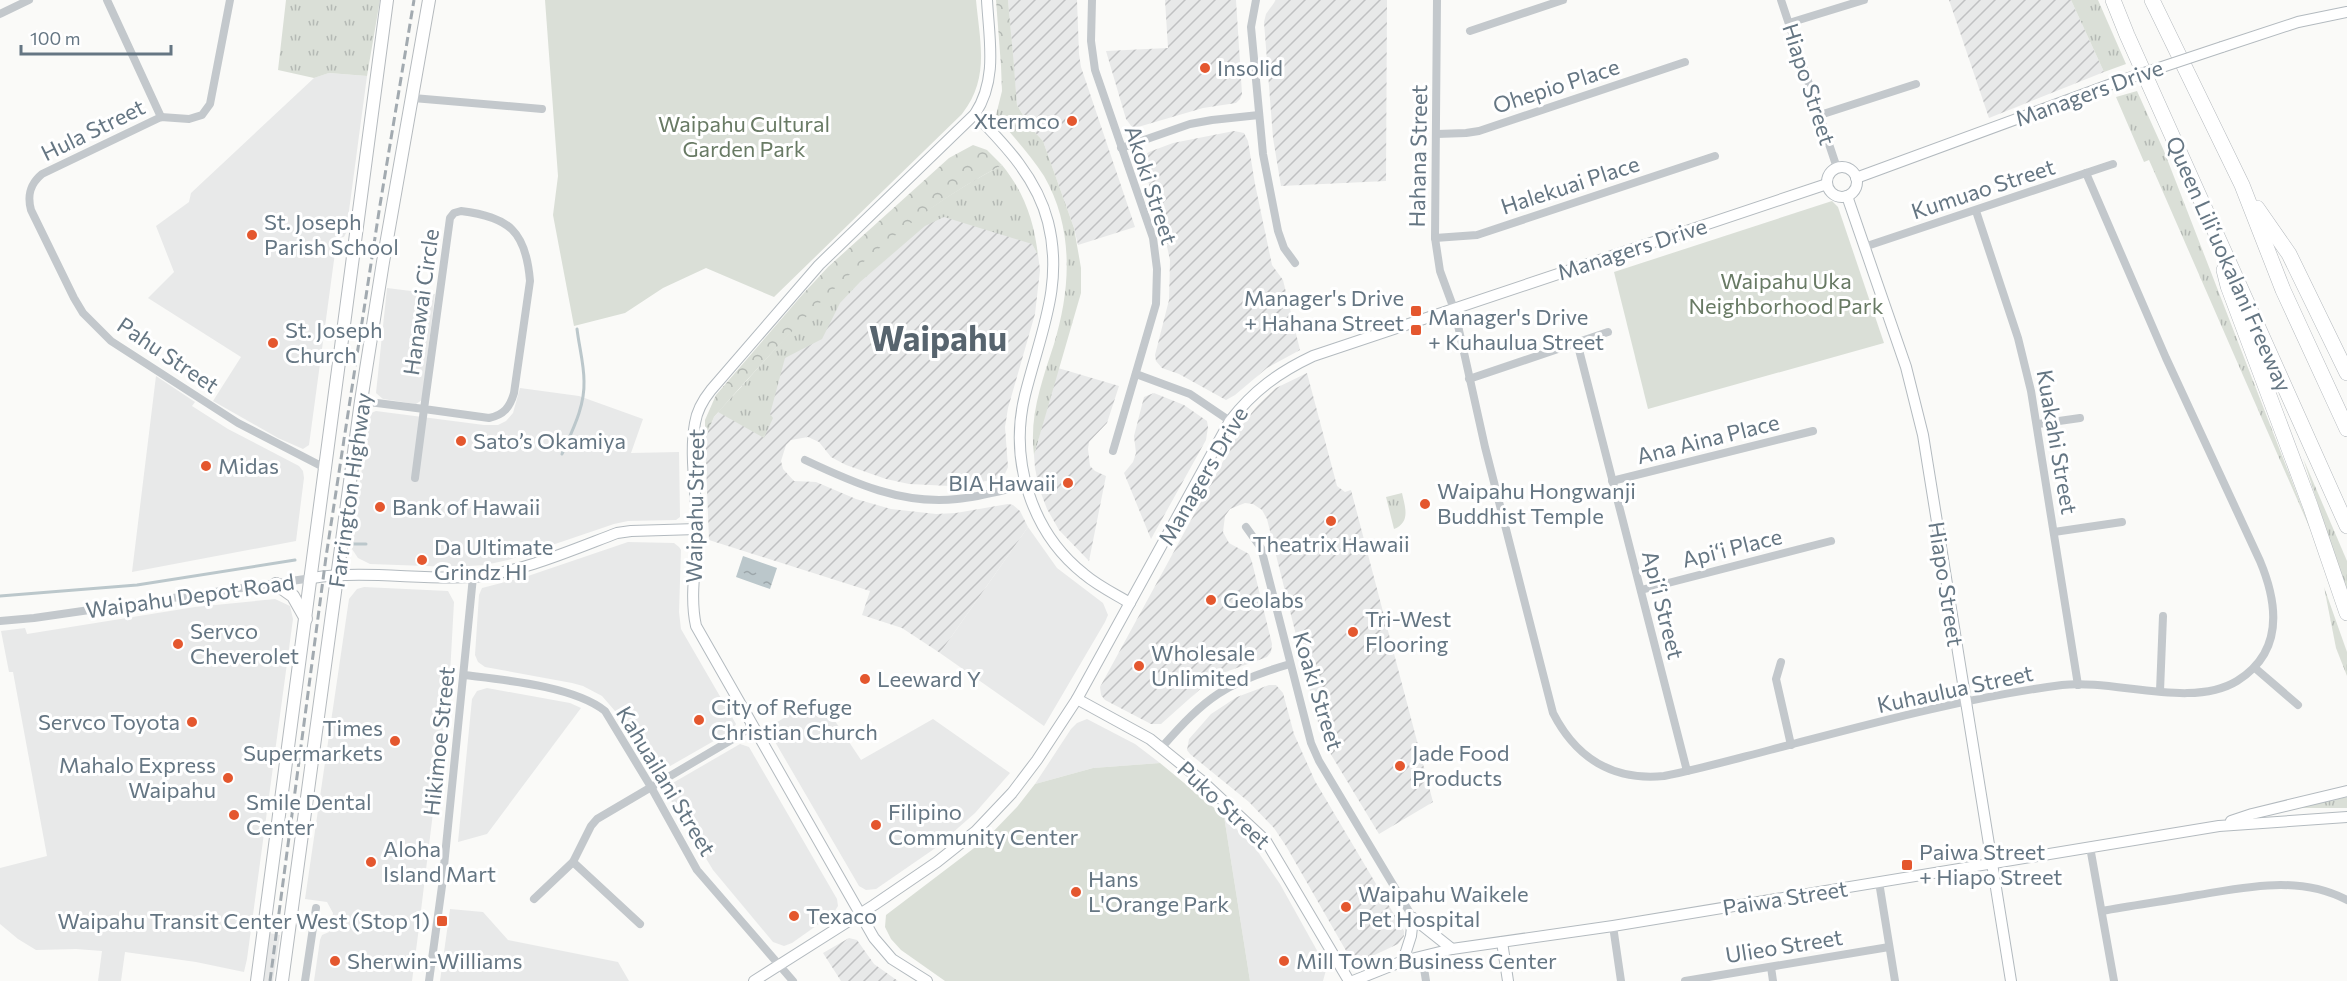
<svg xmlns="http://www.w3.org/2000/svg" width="2347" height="981" viewBox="0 0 2347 981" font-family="Commissioner,sans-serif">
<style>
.built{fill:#e8e9e9}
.industrial{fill:url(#industrial-furrows)}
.grass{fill:url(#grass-tufts)}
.forest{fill:url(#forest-crowns)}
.green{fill:#dadfd7}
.water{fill:url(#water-ripples)}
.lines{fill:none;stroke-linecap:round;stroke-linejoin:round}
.stream{stroke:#bbc7cb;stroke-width:3}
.secondary-casing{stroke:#b3babf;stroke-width:12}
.primary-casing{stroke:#b5babe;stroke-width:14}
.highway-casing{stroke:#b4b9bd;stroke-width:16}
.street{stroke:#c3c8cc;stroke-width:8}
.secondary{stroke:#fff;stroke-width:10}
.primary{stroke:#fff;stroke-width:12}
.highway{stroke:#fff;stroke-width:15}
.rail{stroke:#a2aab0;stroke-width:3;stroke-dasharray:9 4.5;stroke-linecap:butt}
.secondary-bridge-casing{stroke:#b3babf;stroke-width:12;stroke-linecap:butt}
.secondary-bridge{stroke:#fff;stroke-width:10}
.poi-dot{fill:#e4572e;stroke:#fff;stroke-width:2}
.labels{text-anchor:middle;stroke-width:6;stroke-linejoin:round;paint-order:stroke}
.poi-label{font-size:22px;fill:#657683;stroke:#fff;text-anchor:start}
.street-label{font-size:22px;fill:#657683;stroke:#fff}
.park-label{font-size:22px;fill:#687a64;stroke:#fff}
.town-label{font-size:34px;font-weight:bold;fill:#57646e;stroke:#fff}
</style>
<defs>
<pattern id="industrial-furrows" width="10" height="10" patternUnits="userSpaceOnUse" patternTransform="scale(1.5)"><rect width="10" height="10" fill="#e8e9e9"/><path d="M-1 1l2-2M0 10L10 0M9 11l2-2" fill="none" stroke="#c0c1c2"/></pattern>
<pattern id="grass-tufts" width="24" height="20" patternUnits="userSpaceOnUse" patternTransform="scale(1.5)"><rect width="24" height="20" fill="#dadfd7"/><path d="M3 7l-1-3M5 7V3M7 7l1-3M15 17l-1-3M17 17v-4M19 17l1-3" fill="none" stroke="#b4b9b4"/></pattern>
<pattern id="forest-crowns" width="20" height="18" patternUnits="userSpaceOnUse" patternTransform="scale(1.5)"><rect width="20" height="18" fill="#dadfd7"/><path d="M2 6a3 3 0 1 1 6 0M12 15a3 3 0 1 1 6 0" fill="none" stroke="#b4b9b4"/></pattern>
<pattern id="water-ripples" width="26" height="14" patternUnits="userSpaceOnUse" patternTransform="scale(1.5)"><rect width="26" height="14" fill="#bbc7cb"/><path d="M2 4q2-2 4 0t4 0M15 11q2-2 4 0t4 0" fill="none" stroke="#9ca6aa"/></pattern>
</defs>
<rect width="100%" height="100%" fill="#fafaf8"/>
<g class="built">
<path d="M329 73 367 76 346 233 344 237 337 238 309 445 303 449 278 438 213 401 241 357 148 298 174 272 156 226 189 202 191 193 314 78Z"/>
<path d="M387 288 435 294 422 400 416 404 383 399 376 393Z"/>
<path d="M156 376 195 402 192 406 228 429 299 466 303 471 304 478 296 541 132 572Z"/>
<path d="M520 388 579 396 643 419 631 453 679 452 680 517 676 520 628 521 614 524 508 560 485 565 453 567 370 564 358 558 352 549 353 524 371 413 376 411 484 425H498L506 421 513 413Z"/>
<path d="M1028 527 1057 568 1103 603 1108 615 1105 622 1044 726 940 653Z"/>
<path d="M628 542 674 543 679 547 681 550 679 612 681 629 736 724 733 730 658 773 651 771 615 711 602 696 583 686 572 683 485 667 478 662 475 655 479 595 482 588 528 576Z"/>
<path d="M364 587 448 591 454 602 450 674 418 935 412 981H314L320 940 322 935 329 932 333 913 327 902 305 899 349 599 357 589Z"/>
<path d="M275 599 290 606 293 619 247 959 244 972 196 962 125 952 121 981H98L102 951 76 949 36 950 18 939 0 924V868L47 856 13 672H9L1 631 25 628 27 634 195 607Z"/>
<path d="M487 688 570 703 581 708 487 834 458 842 472 699 477 691Z"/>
<path d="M794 712 833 718 861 760 933 719 1010 773 975 813 934 849 876 889 866 890 859 886 767 728Z"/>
<path d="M1087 719 1135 744 1160 763 1093 768 1035 784 1071 729 1077 723Z"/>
<path d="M740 744 749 747 837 899 838 906 833 914 792 943 784 946 773 942 713 870 667 794 671 784Z"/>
<path d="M1224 816 1256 849 1280 884 1324 963 1326 970 1323 981H1250Z"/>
<path d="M450 909 483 912 508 940 618 962 629 981H440Z"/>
<path d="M269 933 280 935 273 981H261Z"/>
</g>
<g class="industrial">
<path d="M1008 0H1077L1079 54 1081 67 1135 227 1078 245 1074 228 1043 141 1030 127 1017 105Z"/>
<path d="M1165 0H1236L1242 94 1240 99 1236 103 1203 108 1138 127H1132L1126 119 1106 51 1168 48Z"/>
<path d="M1276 0H1387L1386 181 1281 186 1273 138 1264 22 1266 14Z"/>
<path d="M1949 0H2071L2104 72 1989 118Z"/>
<path d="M1234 131 1244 133 1248 141 1255 184 1272 265 1283 280 1300 350 1267 368 1235 395 1226 400 1179 374 1162 368 1156 361 1155 355 1169 300 1170 260 1162 224 1142 163 1145 155 1149 152 1173 143Z"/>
<path d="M977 178 1020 221 1038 255 1040 270 1035 314 1008 408 1005 427 1008 467 1004 476 1001 478 971 484 950 486 909 484 886 479 846 465 831 457 819 442 808 437 791 440 786 445 781 461 783 469 794 481 816 482 856 499 891 509 936 514 956 513 1008 504 1013 505 1020 511 1028 527 940 653 902 628 862 615 870 591 709 540 705 438 714 417 839 282Z"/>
<path d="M1058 368 1119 386 1107 423 1089 442 1088 449 1090 466 1095 471 1106 476 1089 561 1059 530 1047 509 1039 488 1035 468 1034 455Z"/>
<path d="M1307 373 1337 486 1345 492 1351 490 1433 802 1379 834 1324 743 1316 715 1267 519 1262 510 1253 504 1245 503 1230 509 1225 516 1223 532 1229 543 1249 554 1252 562 1272 644 1271 652 1267 657 1223 673 1207 683 1161 724H1151L1105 700 1101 695 1100 687 1245 421 1258 405 1276 388Z"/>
<path d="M1154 393 1184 405 1207 421 1208 427 1206 440 1151 539 1124 473 1133 462 1136 453 1134 436 1144 397Z"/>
<path d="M1269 685H1276L1283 693 1294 734 1315 781 1404 931V936L1398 944 1366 959 1357 960 1349 956 1286 846 1274 828 1249 802 1190 754 1187 750 1189 739 1211 714 1237 697Z"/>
<path d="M849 938 857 940 874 964 898 981H841L823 953Z"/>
</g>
<g class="grass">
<path d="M286 0H380L367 76 329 73 314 78 278 70Z"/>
<path d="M2071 0H2098L2126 64 2104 72Z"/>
<path d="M1001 66H1014L1017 105 1030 127 1043 141 1074 228 1081 268V293L1034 455C1029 416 1042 381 1054 344 1071 289 1074 228 1044 176 1030 154 1012 136 996 115L1002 91Z"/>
<path d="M2137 91 2164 151 2314 538 2149 160 2144 162 2116 97Z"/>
<path d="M1002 165C1024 192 1034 221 1038 255L1032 244 944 217 925 226 860 282 840 303 822 339 785 358 770 414 773 418 764 438 718 412C758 369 797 322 839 282 888 236 943 196 1002 165Z"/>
<path d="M2303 458 2347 561V594Z"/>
<path d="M1402 493C1405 507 1411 522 1394 529L1386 497Z"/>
<path d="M2324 587 2347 652V676L2336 648Z"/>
<path d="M2347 797V808H2301L2302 807Z"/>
</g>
<g class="forest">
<path d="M996 0H1008L1014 66H1001Z"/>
<path d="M973 145 987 150 1002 165C884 227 801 319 714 417L705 438V420L716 395 802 295 828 267 949 158Z"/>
</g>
<g class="green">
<path d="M545 0H976C980 43 990 78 962 114L774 297 706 268 663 288 625 313 574 326 553 215 558 176Z"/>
<path d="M1832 201 1838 207 1884 343 1648 409 1614 272Z"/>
<path d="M1160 763 1224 816 1250 981H945L901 950 891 939 885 927 886 915 986 839 1017 807 1035 784 1093 768Z"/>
</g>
<path class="water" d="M743 556 777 568 770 589 736 577Z"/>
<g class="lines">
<g class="stream">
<path d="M562 454C572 431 585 407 584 381 584 364 579 346 577 329"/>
<path d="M353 544H366"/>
<path d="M0 596 137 585 295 560"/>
</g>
<defs>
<g id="secondary">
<path d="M2222 47 2298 22 2347 12"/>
<path d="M975 114C1005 145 1037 178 1048 222 1064 285 1040 334 1025 395 1009 460 1031 532 1084 574 1098 586 1115 594 1130 603"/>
<circle cx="1842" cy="182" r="15"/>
<path d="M1856 178 2117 82"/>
<path d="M1847 196 1906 367 1923 435 2011 981"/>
<path d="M312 578C365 570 419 580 472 577 520 573 572 550 617 533L631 531 697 529"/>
<path d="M1077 699 1150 739 1202 781 1266 841 1349 981"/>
<path d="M2231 821 2252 814 2347 791"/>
<path d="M1413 918 1452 949"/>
<path d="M1502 942 1508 981"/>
<path d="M1403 961 1411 936 1413 918"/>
<path d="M754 981 874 905 937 862 976 831 1012 793 1037 760 1077 699 1230 421C1253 391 1279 372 1313 356L1827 184"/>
<path d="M927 981 892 959 874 938 696 626C689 594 697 561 697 529 697 494 689 457 695 423 697 410 703 400 711 390L819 265 975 114C998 79 989 39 987 0"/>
<path d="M1353 981 1403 961 1452 949 1613 926 2219 826 2347 817"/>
</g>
<g id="primary">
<path d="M276 584 293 596 306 619"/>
<path d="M257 981 387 0"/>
<path d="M282 981 361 401 383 262 429 0"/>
</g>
<g id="highway">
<path d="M2113 0 2127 35 2347 526"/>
<path d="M2152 0 2242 185 2283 290 2347 429"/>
<path d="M2257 208 2289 254 2347 373"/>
<path d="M2224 270 2228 286 2310 505 2347 613"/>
</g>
</defs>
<use href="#secondary" class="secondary-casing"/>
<use href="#primary" class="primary-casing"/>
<use href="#highway" class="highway-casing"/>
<g class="street">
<path d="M107 0 161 117"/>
<path d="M230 0 210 104 202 115 189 119 161 117 42 174C30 184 27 195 31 210L74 298 83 313 111 341 238 423 327 469"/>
<path d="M1092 0 1091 41 1095 70 1153 238 1157 269 1156 304 1113 451"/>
<path d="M1256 0 1251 27 1263 154 1278 231 1284 248 1295 263"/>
<path d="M1437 0 1435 238 1440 271 1454 309"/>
<path d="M1781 0 1837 168"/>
<path d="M0 14 29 0"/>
<path d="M1789 23 1864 0"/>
<path d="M1470 31 1563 0"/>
<path d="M413 98 542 109"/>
<path d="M1820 115 1916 84"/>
<path d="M1437 134 1466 133 1479 131 1685 62"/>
<path d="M1121 148 1190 124 1212 120 1259 115"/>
<path d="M461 211C509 217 526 231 530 281L514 393C510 407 504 415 489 418L424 409 450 218 454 213Z"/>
<path d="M1976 211 2018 338 2031 391 2078 685"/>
<path d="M1435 238 1477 235 1715 156"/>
<path d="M1864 247 2113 164"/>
<path d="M1457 321 1485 447 1553 713C1576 758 1613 781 1664 776 1700 769 1735 759 1770 750 1866 725 1963 698 2062 685 2115 679 2191 709 2237 681 2284 652 2278 604 2260 561L2166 358 2086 173"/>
<path d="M1577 342 1687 771"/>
<path d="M1136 374 1190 394 1230 421"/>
<path d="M1469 379 1608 332"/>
<path d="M361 401 424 409 415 478"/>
<path d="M2038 424 2080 418"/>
<path d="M805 460C854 483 902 505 957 499 980 497 1003 490 1026 485"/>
<path d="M1612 481 1813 431"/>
<path d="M1246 527 1261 548 1311 743 1319 761 1413 918"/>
<path d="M2054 532 2122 522"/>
<path d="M1641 590 1831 541"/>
<path d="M0 621 34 618 312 578"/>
<path d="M1781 662 1776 679 1791 745"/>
<path d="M2255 668 2298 705"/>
<path d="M464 675C504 680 574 686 605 711L651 787 697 870 793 981"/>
<path d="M2160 691 2163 616"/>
<path d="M1162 747C1206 697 1225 683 1290 664"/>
<path d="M2090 847 2114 981"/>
<path d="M573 862 640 924"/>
<path d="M1879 882 1895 981"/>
<path d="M534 899 573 862 591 826 597 819 738 736 752 726"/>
<path d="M2102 911C2134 905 2166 901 2198 895 2248 887 2299 875 2347 900"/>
<path d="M1613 926 1621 981"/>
<path d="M1422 956 1426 981"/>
<path d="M1771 967 1773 981"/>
<path d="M305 981 316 908"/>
<path d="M429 981 442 886 473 577"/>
<path d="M1685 981 1889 947"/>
</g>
<use href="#secondary" class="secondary"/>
<use href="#primary" class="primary"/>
<use href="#highway" class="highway"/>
<path class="rail" d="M270 981 326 557 380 205 414 0"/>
<defs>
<path id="secondary-bridge" d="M2117 82 2222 47"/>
</defs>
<use href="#secondary-bridge" class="secondary-bridge-casing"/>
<use href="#secondary-bridge" class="secondary-bridge"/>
</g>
<g class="poi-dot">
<circle cx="1205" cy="68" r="6"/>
<circle cx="1072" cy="121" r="6"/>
<circle cx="252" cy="235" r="6"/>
<rect x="1410" y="305" width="12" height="12" rx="3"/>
<rect x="1410" y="324" width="12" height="12" rx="3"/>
<circle cx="273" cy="343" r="6"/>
<circle cx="461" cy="441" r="6"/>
<circle cx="206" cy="466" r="6"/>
<circle cx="1068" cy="483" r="6"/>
<circle cx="1425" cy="504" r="6"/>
<circle cx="380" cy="507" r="6"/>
<circle cx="1331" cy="521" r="6"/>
<circle cx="422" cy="560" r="6"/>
<circle cx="1211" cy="600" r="6"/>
<circle cx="1353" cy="632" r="6"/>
<circle cx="178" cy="644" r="6"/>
<circle cx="1139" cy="666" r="6"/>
<circle cx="865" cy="679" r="6"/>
<circle cx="699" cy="720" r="6"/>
<circle cx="192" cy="722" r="6"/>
<circle cx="395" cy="741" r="6"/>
<circle cx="1400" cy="766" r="6"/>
<circle cx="228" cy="778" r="6"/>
<circle cx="234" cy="815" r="6"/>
<circle cx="876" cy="825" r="6"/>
<circle cx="371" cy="862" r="6"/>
<rect x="1901" y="859" width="12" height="12" rx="3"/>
<circle cx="1076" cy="892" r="6"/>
<circle cx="1346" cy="907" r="6"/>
<circle cx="794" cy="916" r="6"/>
<rect x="436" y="915" width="12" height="12" rx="3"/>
<circle cx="335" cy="961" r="6"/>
<circle cx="1284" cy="961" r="6"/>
</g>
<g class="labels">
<g class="poi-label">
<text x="1217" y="76">Insolid</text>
<text x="1060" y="129" text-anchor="end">Xtermco</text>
<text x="264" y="230">St. Joseph<tspan x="264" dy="25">Parish School</tspan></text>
<text x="1404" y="306" text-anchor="end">Manager's Drive<tspan x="1404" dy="25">+ Hahana Street</tspan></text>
<text x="1428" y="325">Manager's Drive<tspan x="1428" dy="25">+ Kuhaulua Street</tspan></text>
<text x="285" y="338">St. Joseph<tspan x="285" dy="25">Church</tspan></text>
<text x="473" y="449">Sato’s Okamiya</text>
<text x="218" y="474">Midas</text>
<text x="1056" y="491" text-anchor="end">BIA Hawaii</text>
<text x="1437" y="499">Waipahu Hongwanji<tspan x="1437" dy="25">Buddhist Temple</tspan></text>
<text x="392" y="515">Bank of Hawaii</text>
<text x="1331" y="552" text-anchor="middle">Theatrix Hawaii</text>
<text x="434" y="555">Da Ultimate<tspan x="434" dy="25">Grindz HI</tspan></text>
<text x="1223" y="608">Geolabs</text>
<text x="1365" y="627">Tri-West<tspan x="1365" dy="25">Flooring</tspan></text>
<text x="190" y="639">Servco<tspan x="190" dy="25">Cheverolet</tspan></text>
<text x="1151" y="661">Wholesale<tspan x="1151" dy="25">Unlimited</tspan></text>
<text x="877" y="687">Leeward Y</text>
<text x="711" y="715">City of Refuge<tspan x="711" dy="25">Christian Church</tspan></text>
<text x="180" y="730" text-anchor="end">Servco Toyota</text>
<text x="383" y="736" text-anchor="end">Times<tspan x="383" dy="25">Supermarkets</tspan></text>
<text x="1412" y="761">Jade Food<tspan x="1412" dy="25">Products</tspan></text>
<text x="216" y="773" text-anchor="end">Mahalo Express<tspan x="216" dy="25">Waipahu</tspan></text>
<text x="246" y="810">Smile Dental<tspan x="246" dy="25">Center</tspan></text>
<text x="888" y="820">Filipino<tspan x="888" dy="25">Community Center</tspan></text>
<text x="383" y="857">Aloha<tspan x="383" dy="25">Island Mart</tspan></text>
<text x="1919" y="860">Paiwa Street<tspan x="1919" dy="25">+ Hiapo Street</tspan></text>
<text x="1088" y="887">Hans<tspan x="1088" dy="25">L'Orange Park</tspan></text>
<text x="1358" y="902">Waipahu Waikele<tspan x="1358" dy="25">Pet Hospital</tspan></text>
<text x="806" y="924">Texaco</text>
<text x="430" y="929" text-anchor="end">Waipahu Transit Center West (Stop 1)</text>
<text x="347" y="969">Sherwin-Williams</text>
<text x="1296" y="969">Mill Town Business Center</text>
</g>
<g class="street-label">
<text transform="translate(1809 84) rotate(72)" y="8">Hiapo Street</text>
<text transform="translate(1556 86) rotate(-18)" y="8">Ohepio Place</text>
<text transform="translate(2089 93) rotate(-20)" y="8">Managers Drive</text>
<text transform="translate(93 130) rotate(-26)" y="8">Hula Street</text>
<text transform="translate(1418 156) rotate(-89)" y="8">Hahana Street</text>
<text transform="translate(1151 185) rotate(72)" y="8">Akoki Street</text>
<text transform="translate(1570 185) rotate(-18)" y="8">Halekuai Place</text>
<text transform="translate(1983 189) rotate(-18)" y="8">Kumuao Street</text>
<text transform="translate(1632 249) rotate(-18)" y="8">Managers Drive</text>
<text transform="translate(2229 264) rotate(66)" y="8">Queen Liliʻuokalani Freeway</text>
<text transform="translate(421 302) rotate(-82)" y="8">Hanawai Circle</text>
<text transform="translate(168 355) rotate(34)" y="8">Pahu Street</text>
<text transform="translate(1708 439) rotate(-14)" y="8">Ana Aina Place</text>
<text transform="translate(2057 442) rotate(80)" y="8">Kuakahi Street</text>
<text transform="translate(1203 476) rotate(-60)" y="8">Managers Drive</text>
<text transform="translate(350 490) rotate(-82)" y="8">Farrington Highway</text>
<text transform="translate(695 506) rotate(-89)" y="8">Waipahu Street</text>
<text transform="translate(1732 548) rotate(-14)" y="8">Apiʻi Place</text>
<text transform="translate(1946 584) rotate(81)" y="8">Hiapo Street</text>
<text transform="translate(190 596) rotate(-8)" y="8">Waipahu Depot Road</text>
<text transform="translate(1663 605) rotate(76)" y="8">Apiʻi Street</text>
<text transform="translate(1955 689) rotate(-12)" y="8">Kuhaulua Street</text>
<text transform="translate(1318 691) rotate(73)" y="8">Koaki Street</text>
<text transform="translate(439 741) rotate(-84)" y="8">Hikimoe Street</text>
<text transform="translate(666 781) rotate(59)" y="8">Kahuailani Street</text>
<text transform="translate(1224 805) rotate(43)" y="8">Puko Street</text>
<text transform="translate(1785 898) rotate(-9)" y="8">Paiwa Street</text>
<text transform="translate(1784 946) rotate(-9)" y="8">Ulieo Street</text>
</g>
<g class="park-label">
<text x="744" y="132">Waipahu Cultural<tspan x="744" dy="25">Garden Park</tspan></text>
<text x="1786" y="289">Waipahu Uka<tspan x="1786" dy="25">Neighborhood Park</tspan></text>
</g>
<g class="town-label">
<text x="938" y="351">Waipahu</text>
</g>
</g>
<path d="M21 45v9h150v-9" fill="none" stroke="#657683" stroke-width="3"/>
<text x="30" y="45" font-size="18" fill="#657683" stroke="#ffffff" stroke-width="4.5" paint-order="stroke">100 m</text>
</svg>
